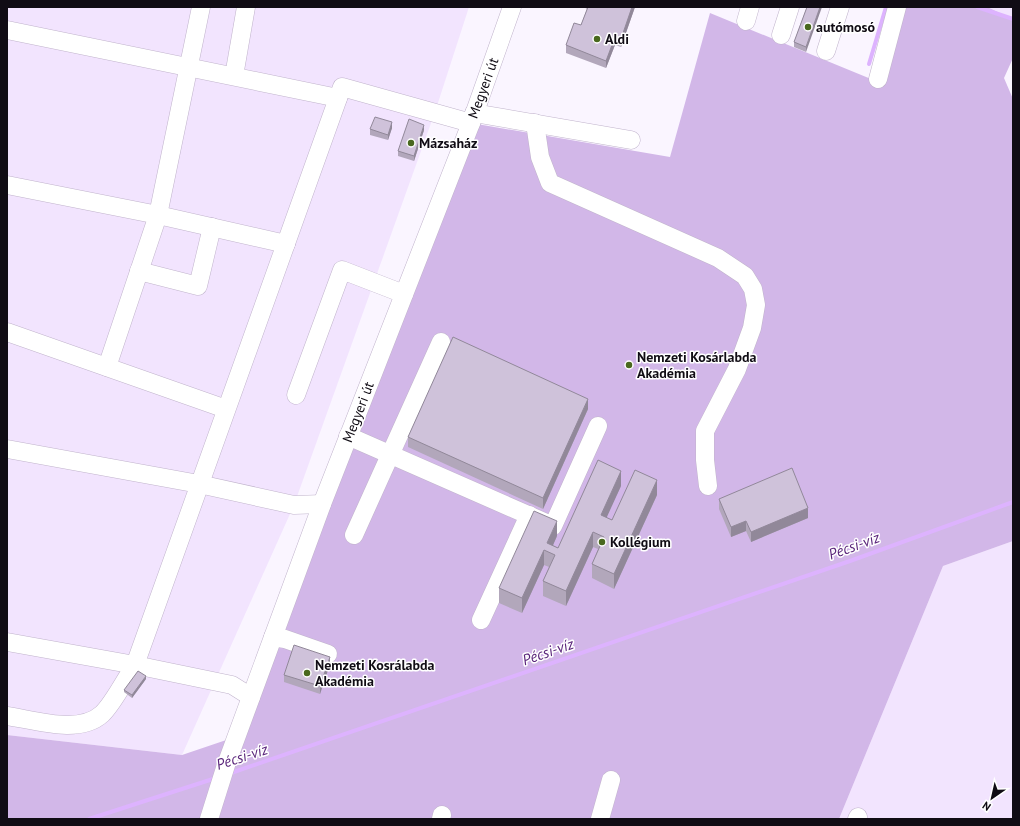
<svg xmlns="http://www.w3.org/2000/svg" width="1020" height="826" viewBox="0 0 1020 826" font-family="'PT Sans',sans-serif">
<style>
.built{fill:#f2e4fe}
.green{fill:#d2b7e8}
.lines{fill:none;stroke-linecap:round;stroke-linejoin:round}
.stream{stroke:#ddb3fe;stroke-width:4}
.minor-casing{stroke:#c1b4cc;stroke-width:19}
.minor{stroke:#fff;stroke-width:18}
.wall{fill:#b2a7bb}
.shaded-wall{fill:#918899}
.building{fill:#cfc2da;stroke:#918899}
.poi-dot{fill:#49681e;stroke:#fff;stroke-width:1.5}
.labels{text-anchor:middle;stroke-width:3;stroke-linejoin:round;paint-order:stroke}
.poi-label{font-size:14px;font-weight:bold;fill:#100c14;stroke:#fff;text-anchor:start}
.street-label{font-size:14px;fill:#100c14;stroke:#fff}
.water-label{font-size:15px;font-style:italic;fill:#59247a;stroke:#fff}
</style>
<rect width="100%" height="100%" fill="#faf5ff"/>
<g class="built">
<path d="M7 7H469L435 112 294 505 182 755 7 735Z"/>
<path d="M987 7H1013V19Z"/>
<path d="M1013 541V819H839L943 566Z"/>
</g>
<path class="green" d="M890 7H987L1013 19V58L1004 78 1013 99V541L943 566 839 819H7V735L182 755 241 735 471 123 670 157 710 13 871 79Z"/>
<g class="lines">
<g class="stream">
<path d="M977 7 1013 19"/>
<path d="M869 64 886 7"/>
<path d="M228 774 850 561 1013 502"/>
<path d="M89 819 216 778"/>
</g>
<defs>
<g id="minor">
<path d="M746 21 750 7"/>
<path d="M7 30 338 98"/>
<path d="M781 35 790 7"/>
<path d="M826 51 840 7"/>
<path d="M234 76 246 7"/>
<path d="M878 79 897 7"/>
<path d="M474 113 631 140"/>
<path d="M535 123 540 157 550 183 718 258 745 276 753 289 756 305 752 328 737 369 705 431V460L708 486"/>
<path d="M7 185 158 215 286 244"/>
<path d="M139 271 198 286 212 227"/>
<path d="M7 332 226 409"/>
<path d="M107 367 158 215 201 7"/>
<path d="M296 395 342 270 404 294"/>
<path d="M348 436 553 526 598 426"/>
<path d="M7 449 199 484 294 505 322 504"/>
<path d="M354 535 441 342"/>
<path d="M481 620 529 515"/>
<path d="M273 637 285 639 328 654"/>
<path d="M7 642 135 665 342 87 471 123"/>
<path d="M7 716C35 720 79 735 102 714 113 704 126 678 135 665L232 685 251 697"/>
<path d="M209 819 226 765 322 504 471 123 512 7"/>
<path d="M441 819 442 815"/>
<path d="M600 819 611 780"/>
<path d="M857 819 858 817"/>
</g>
</defs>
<use href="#minor" class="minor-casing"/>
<use href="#minor" class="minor"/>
</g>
<g class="wall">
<path d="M584 7H635L621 47 615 45 606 68 566 53V45L581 25 587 9Z"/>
<path d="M807 7 806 52 794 47V42Z"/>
<path d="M392 128 388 140 370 135V129Z"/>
<path d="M424 130 414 161 398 156V151Z"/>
<path d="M588 409 543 509 408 447V437Z"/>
<path d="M621 486 606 517 612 520 657 495 614 589 592 578V564L598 549 593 547 566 606 543 596V581L549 567 544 565 522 613 499 603V588L557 536 553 545 558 548Z"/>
<path d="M719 499 808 518 751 542 746 531 731 537 719 509Z"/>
<path d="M330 664 320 694 284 682V675Z"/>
<path d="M146 679 132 698 124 692V690Z"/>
</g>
<g class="shaded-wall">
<path d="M632 7H635L621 47V39Z"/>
<path d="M820 7H822L806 52V47Z"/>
<path d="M615 37V45L606 68V61Z"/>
<path d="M392 122V128L388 140V135Z"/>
<path d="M424 125V130L414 161V156Z"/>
<path d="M588 399V409L543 509V498Z"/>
<path d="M621 471V486L601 530V515Z"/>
<path d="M657 480V495L614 589V574Z"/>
<path d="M808 508V518L751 542V532Z"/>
<path d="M557 521V536L550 552 547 543Z"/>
<path d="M746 521V531L731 537V527Z"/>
<path d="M593 532V547L566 606V591Z"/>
<path d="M544 550V565L522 613V598Z"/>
<path d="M330 657V664L320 694V686Z"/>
<path d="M146 676V679L132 698V695Z"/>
</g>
<g class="building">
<path d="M588 7H632L621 39 615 37 606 61 566 45 574 23 581 25Z"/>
<path d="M807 7H820L806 47 794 42Z"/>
<path d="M375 117 392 122 388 135 370 129Z"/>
<path d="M409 119 424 125 414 156 398 151Z"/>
<path d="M453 337 588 399 543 498 408 437Z"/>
<path d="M598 460 621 471 601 515 612 520 635 470 657 480 614 574 592 564 604 537 593 532 566 591 543 581 555 555 544 550 522 598 499 588 534 511 557 521 547 543 558 548Z"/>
<path d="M792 468 808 508 751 532 746 521 731 527 719 499Z"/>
<path d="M294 645 330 657 320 686 284 675Z"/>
<path d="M138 671 146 676 132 695 124 690Z"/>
</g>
<g class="poi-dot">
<circle cx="808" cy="27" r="4"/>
<circle cx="597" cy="39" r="4"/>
<circle cx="411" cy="143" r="4"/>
<circle cx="629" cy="365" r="4"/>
<circle cx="602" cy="542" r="4"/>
<circle cx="307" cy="673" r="4"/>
</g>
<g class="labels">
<g class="poi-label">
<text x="816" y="32">autómosó</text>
<text x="605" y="44">Aldi</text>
<text x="419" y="148">Mázsaház</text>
<text x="637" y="362">Nemzeti Kosárlabda<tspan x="637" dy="16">Akadémia</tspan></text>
<text x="610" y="547">Kollégium</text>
<text x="315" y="670">Nemzeti Kosrálabda<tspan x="315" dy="16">Akadémia</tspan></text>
</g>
<g class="street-label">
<text transform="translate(483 88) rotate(-70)" y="5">Megyeri út</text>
<text transform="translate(358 412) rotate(-69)" y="5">Megyeri út</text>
</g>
<g class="water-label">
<text transform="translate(854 546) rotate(-20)" y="5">Pécsi-víz</text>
<text transform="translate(548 652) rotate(-19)" y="5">Pécsi-víz</text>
<text transform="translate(242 757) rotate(-18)" y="5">Pécsi-víz</text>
</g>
</g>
<rect width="1020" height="826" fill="none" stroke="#100c14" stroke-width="16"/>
<g transform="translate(992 798) rotate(214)" stroke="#ffffff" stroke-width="3" paint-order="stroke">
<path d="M0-3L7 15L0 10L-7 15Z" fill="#100c14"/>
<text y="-6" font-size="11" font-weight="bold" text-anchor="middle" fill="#100c14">N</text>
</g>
</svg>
